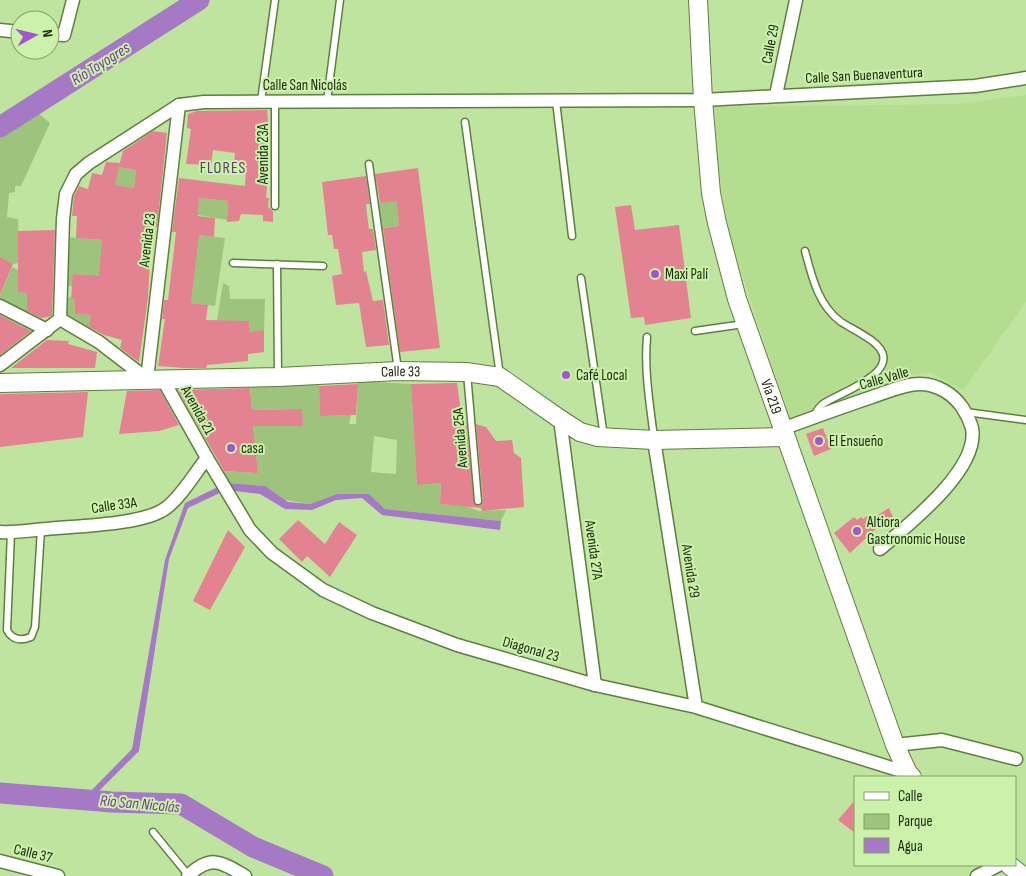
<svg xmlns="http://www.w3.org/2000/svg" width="1026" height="876" viewBox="0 0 1026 876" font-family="'Sofia Sans Condensed',sans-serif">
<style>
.built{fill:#b5dd90}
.green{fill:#9ec37d;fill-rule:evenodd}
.water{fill:#a679c4}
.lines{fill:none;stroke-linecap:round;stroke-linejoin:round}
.river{stroke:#a679c4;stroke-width:21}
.building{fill:#e38291;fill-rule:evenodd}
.service-casing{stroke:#5f7f3f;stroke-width:9}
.minor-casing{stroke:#5f7f3f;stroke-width:15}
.secondary-casing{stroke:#5f7f3f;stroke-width:20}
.service{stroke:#fff;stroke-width:6}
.minor{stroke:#fff;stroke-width:12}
.secondary{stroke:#fff;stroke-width:18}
.poi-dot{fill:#9f57ca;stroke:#ccf1ab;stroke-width:2}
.labels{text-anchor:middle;stroke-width:4;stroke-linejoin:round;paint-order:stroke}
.street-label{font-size:15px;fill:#19270c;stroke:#ccf1ab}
.poi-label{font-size:15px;fill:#19270c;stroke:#ccf1ab;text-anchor:start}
.water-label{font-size:16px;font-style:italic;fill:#723994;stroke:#ccf1ab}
.neighbourhood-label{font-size:16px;letter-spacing:1px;fill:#5b3871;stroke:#ccf1ab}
</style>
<rect width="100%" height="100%" fill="#bfe49f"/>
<path class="built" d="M1026 95V302L963 390 931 373 902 375 867 393 791 420 755 315 730 236 719 172 714 107 959 104Z"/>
<g class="green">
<path d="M31 107 50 123 21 186H15V192L9 193 7 217 18 219 19 263 13 264 0 257V127Z"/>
<path d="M119 167 136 170 134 188 113 185Z"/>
<path d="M421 197 423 209 398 213 399 226 381 228 378 203Z"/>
<path d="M199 198 228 201 227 220 198 215Z"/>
<path d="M198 235 225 238 215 306 191 303Z"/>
<path d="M67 237 110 241 108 291 93 276 75 274 74 287 65 285Z"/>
<path d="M12 267 18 270 19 291 27 293V313L0 300V296Z"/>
<path d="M223 283 229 286 230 299H265L264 330 249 332V321H223L215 333Z"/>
<path d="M65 297 74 298 75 314 91 315 89 331 64 317Z"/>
<path d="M319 381 320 416 351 415 349 424H356L358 381 411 384 417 485 441 483 440 504 467 506 479 511 506 510 501 521 385 509 369 494H337L310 504 285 500 265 486 226 483 219 471 258 473 253 426H303L302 409 252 410 250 385ZM374 436 397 440 396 474 371 472Z"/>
</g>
<path class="water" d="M226 483 265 486 288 502 310 504 337 494H369L385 509 501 521 500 530 382 515 362 498 336 500 312 510 285 509 260 494 226 490 188 508 169 559 139 751 89 801 82 800 132 749 165 560 185 503Z"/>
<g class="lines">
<g class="river">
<path d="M0 127 199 0"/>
<path d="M0 793 112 802 181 804 253 847 323 876"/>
</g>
</g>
<g class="building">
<path d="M267 110 270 143H268L267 175H268L266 198H269L268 207 273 211V222L263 221V215L241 214 239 221 227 222 228 201 199 198 198 216 215 218 214 237 199 235 191 303 208 305 206 320 249 321V332L264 330V352L248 354V361L207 365 206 368H184L158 366 165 319H162L164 300H168L176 232H172L179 178 245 186 246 167 234 166 235 153 213 150 211 165 186 164 191 129 187 128 188 114 197 111Z"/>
<path d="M153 131 167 133 157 227H150L145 261 150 262 148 297 139 362 120 348 122 340 104 335 89 327 91 315 75 314 74 298H71L73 274 99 276 102 240 76 238 77 216H72L74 196 79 186 88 189 92 173 102 175 106 162 120 163 119 166 123 151ZM119 167 136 170 134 188 115 185Z"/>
<path d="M418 168 440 348 400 352 383 228 399 226 397 201 380 203 375 174Z"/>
<path d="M366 176 370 204H366L367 214 369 229H373L376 250 362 252 364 272 366 271 373 301 383 300 389 345 366 347 359 303 336 305 332 276 342 274 338 249H334L332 235H328L322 182Z"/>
<path d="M631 205 635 230 679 225 691 318 645 325 644 317 631 318 615 207Z"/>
<path d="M55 230 52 315 49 317 41 318 27 311V293L18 292V231Z"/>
<path d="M0 257 13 264 0 295Z"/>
<path d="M0 315 31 331 0 355Z"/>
<path d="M47 340 69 341 68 344 97 352 95 368H11Z"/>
<path d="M457 383 462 419 466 421 474 503 479 506 483 501 476 424 486 427 496 441 512 440 514 453 521 458 524 507 482 511 481 508 440 504 441 483 417 485 411 384Z"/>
<path d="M358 384 356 415 320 416 319 386Z"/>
<path d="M250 388 252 410 302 409 303 426H253L258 473 224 471 178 390Z"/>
<path d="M160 390 179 425 159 431 119 434 127 391Z"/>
<path d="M88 392 83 437 0 447V394Z"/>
<path d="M823 428 831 449 814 456 806 434Z"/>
<path d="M889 508 893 517 878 527 850 553 834 533 854 517 857 520 861 517 863 519 870 514 873 518Z"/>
<path d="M298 520 325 544 339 522 357 535 330 577 307 556 302 562 279 539Z"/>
<path d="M228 530 245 547 210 610 193 601Z"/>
<path d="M855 800V833L838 820Z"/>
</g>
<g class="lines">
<defs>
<g id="service">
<path d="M261 101 275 0"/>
<path d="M275 101V206"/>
<path d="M327 101 340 0"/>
<path d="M556 101 572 236"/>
<path d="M465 122 500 376"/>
<path d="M369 164 398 370"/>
<path d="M805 251C812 277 818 305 841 322 851 328 861 333 871 340 912 370 840 392 823 404 819 407 816 412 814 416"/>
<path d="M233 263 323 266"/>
<path d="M277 264 278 376"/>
<path d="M581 278 604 437"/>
<path d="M695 331 744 324"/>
<path d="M647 337C644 371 650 405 654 438"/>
<path d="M467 373 478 501"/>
<path d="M966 412 1026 420"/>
<path d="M11 532 7 630C12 640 21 641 31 637L35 627 41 529"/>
<path d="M153 832 189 876"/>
</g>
<g id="minor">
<path d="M0 30 20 32"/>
<path d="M50 34 64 35 73 0"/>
<path d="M776 95 796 0"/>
<path d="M0 306 47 330"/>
<path d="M60 319 63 219 66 194 76 174 89 163 179 105 204 102 703 100 975 86 1026 78"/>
<path d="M60 319 99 342 147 379"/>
<path d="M0 365 60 319"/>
<path d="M162 378 207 458 250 530 272 553 323 590 372 613 457 645 595 685 696 707 908 773"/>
<path d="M147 379 179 105"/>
<path d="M560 419 595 685"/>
<path d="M782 429C812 418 842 407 872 397 887 392 904 384 920 384 937 384 953 394 962 407 966 413 970 421 972 428 980 469 908 525 880 549"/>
<path d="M654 440 696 707"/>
<path d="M0 532C15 533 31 530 46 529 75 526 144 525 166 508 182 496 194 474 207 458"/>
<path d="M895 745 942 740 1016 759"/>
<path d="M0 861 58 876"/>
<path d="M188 876C211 854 221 862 245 876"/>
<path d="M977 876 999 865"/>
</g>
<g id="secondary">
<path id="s1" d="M698 0 703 100 711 193 717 223 737 299 895 745 908 773 912 777"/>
<path id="s2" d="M0 383 278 377 398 371 466 372 500 377 560 419 580 432 598 437 654 440 785 437"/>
<path d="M1009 865 1023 876"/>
</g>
</defs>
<use href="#service" class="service-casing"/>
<use href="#minor" class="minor-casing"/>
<use href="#secondary" class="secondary-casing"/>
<use href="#service" class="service"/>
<use href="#minor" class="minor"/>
<use href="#secondary" class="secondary"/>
</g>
<g class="poi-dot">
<circle cx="655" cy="274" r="5"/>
<circle cx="566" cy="375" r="5"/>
<circle cx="819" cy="441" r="5"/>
<circle cx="231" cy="448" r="5"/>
<circle cx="857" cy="531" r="5"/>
</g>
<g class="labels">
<g class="street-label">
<text transform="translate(770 44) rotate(-79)" y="5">Calle 29</text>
<text transform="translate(864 75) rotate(-3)" y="5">Calle San Buenaventura</text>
<text x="305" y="90">Calle San Nicolás</text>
<text transform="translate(263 154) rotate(-90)" y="5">Avenida 23A</text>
<text transform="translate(147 240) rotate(-83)" y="5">Avenida 23</text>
<text dy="5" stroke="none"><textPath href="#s2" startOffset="401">Calle 33</textPath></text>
<text transform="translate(884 378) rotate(-16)" y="5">Calle Valle</text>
<text dy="5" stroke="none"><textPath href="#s1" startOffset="406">Vía 219</textPath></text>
<text transform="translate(198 410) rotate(61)" y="5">Avenida 21</text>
<text transform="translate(460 438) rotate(-95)" y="5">Avenida 25A</text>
<text transform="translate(114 505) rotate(-8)" y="5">Calle 33A</text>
<text transform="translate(594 550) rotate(82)" y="5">Avenida 27A</text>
<text transform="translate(691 571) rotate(81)" y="5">Avenida 29</text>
<text transform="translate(531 649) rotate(16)" y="5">Diagonal 23</text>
<text transform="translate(33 853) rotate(14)" y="5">Calle 37</text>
</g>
<g class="poi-label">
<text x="665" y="279">Maxi Palí</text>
<text x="576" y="380">Café Local</text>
<text x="829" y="446">El Ensueño</text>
<text x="241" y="453">casa</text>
<text x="867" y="527">Altiora<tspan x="867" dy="17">Gastronomic House</tspan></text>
</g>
<g class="water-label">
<text transform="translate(100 63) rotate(-32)" y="6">Río Toyogres</text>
<text transform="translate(140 803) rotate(5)" y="6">Río San Nicolás</text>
</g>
<g class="neighbourhood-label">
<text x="223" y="173">FLORES</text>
</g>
</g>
<rect x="854" y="776" width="162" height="90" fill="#ccf1ab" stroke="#84a06b"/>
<rect x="864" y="792" width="25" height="8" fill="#ffffff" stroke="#84a06b"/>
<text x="898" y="801" font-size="15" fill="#19270c">Calle</text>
<rect x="864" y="814" width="25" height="15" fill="#9ec37d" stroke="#84a06b"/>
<text x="898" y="826" font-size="15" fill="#19270c">Parque</text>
<rect x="864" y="838" width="25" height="15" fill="#a679c4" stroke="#84a06b"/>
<text x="898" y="851" font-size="15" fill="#19270c">Agua</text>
<g transform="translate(35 35) rotate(82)"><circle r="24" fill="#ccf1ab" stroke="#84a06b"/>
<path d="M0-4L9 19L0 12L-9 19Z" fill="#9f57ca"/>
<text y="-8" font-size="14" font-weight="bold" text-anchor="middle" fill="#19270c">N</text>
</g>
</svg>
